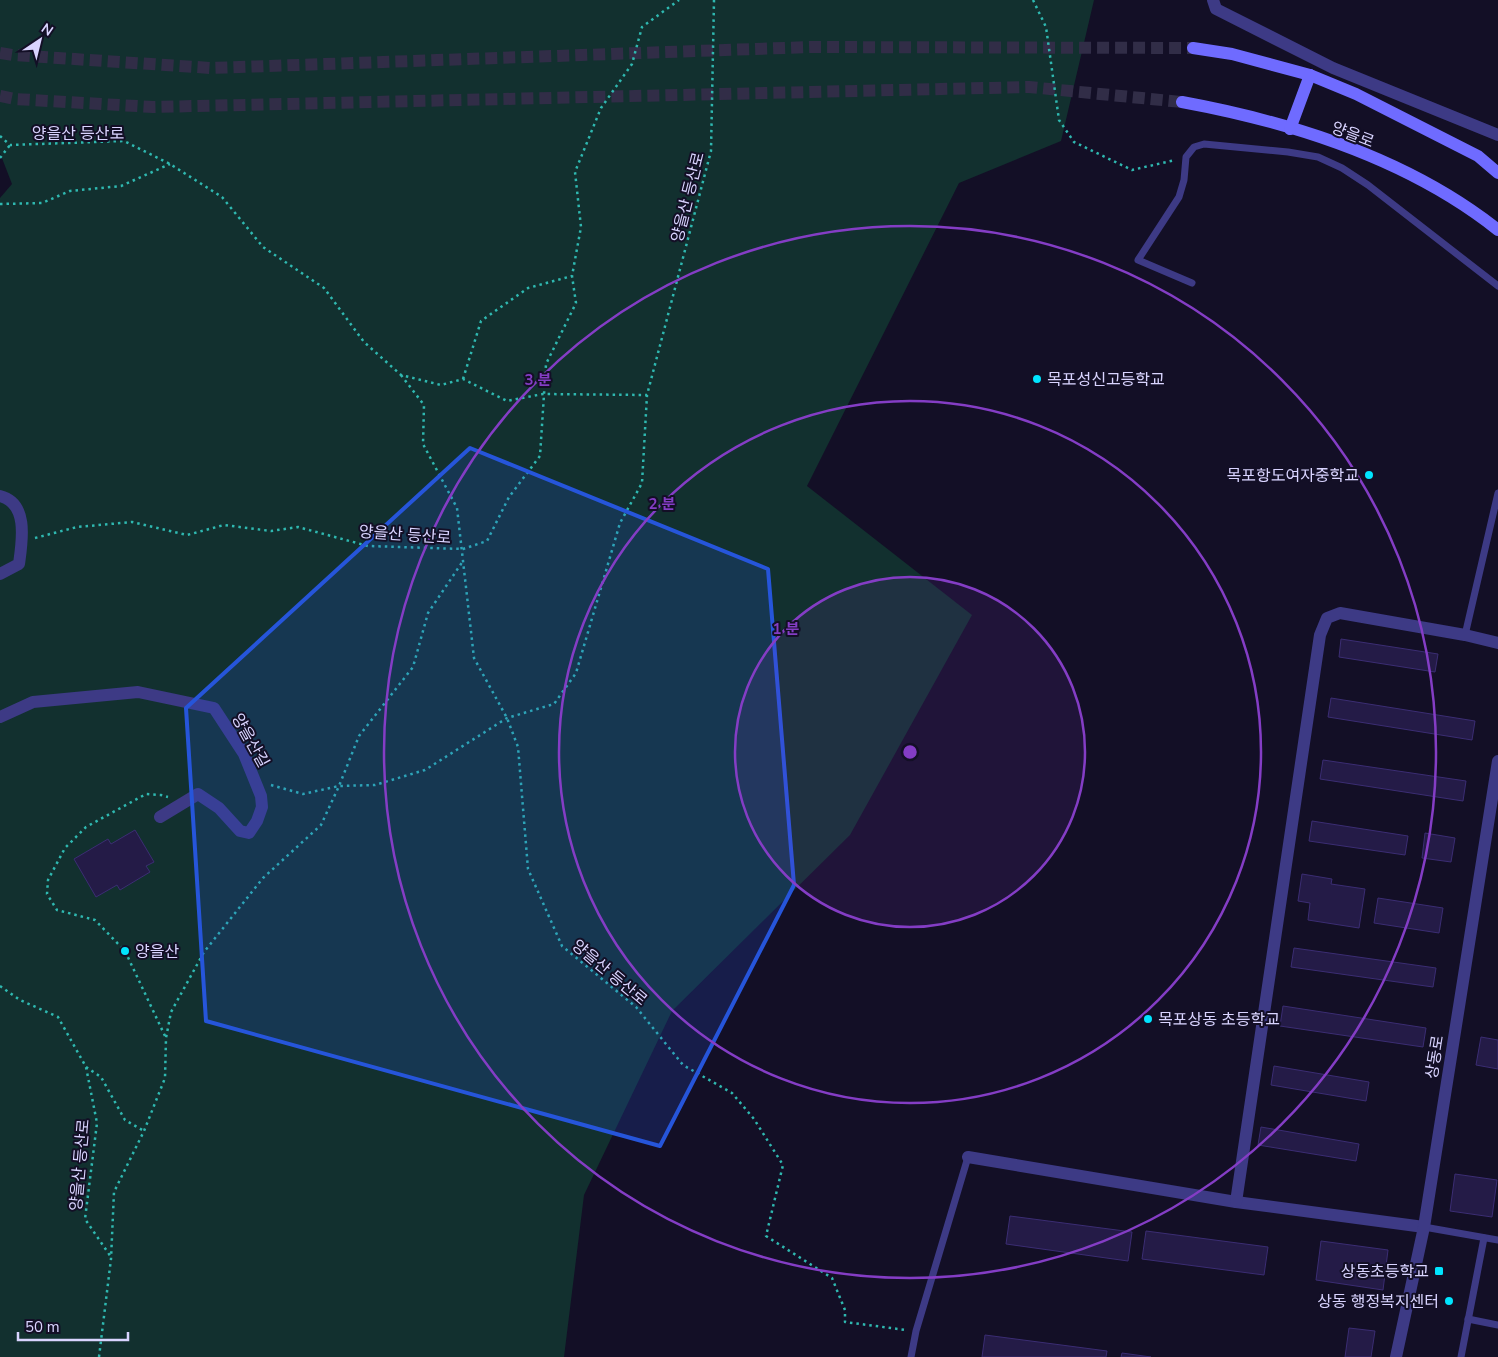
<svg xmlns="http://www.w3.org/2000/svg" width="1498" height="1357" viewBox="0 0 1498 1357" font-family="'Nunito Sans','Noto Sans KR',sans-serif">
<style>
.green{fill:#12302f}
.building{fill:#241b47;stroke:#3b2d73}
.lines{fill:none;stroke-linecap:round;stroke-linejoin:round}
.secondary-tunnel{stroke:#312d47;stroke-width:12;stroke-dasharray:12 6;stroke-linecap:butt}
.path{stroke:#2fb8b0;stroke-width:2.5;stroke-dasharray:2.5 4;stroke-linecap:butt}
.lane{stroke:#3d3a85;stroke-width:7}
.street{stroke:#3d3a85;stroke-width:12}
.secondary{stroke:#6f6bff;stroke-width:12}
.marked{fill:#2655da;fill-opacity:0.2;stroke:#2655da;stroke-width:4;stroke-linejoin:round}
.ring{fill:none;stroke:#843dc5;stroke-width:2.5}
.poi-dot{fill:#00e5ff;stroke:#130f26;stroke-width:2}
.labels{text-anchor:middle;stroke-width:4;stroke-linejoin:round;paint-order:stroke}
.street-label{font-size:16px;fill:#d9d4ff;stroke:#130f26}
.poi-label{font-size:16px;fill:#d9d4ff;stroke:#130f26;text-anchor:start}
.centre{fill:#843dc5;stroke:#130f26;stroke-width:2.5}
.ring-label{font-size:15px;text-anchor:middle;font-weight:bold;fill:#843dc5;stroke:#130f26;stroke-width:4;stroke-linejoin:round;paint-order:stroke}
</style>
<rect width="100%" height="100%" fill="#130f26"/>
<path class="green" d="M0 0H1094L1061 141 959 183 807 486 972 615 850 835 672 1011 584 1195 564 1357H0V198L12 184 0 153Z"/>
<g class="building">
<path d="M1341 639 1438 654 1435 672 1339 657Z"/>
<path d="M1331 698 1475 721 1472 740 1328 717Z"/>
<path d="M1323 760 1466 781 1463 801 1320 779Z"/>
<path d="M1312 821 1408 836 1405 855 1309 841Z"/>
<path d="M135 830 154 862 146 866 150 872 120 890 117 885 96 897 74 859 108 839 111 844Z"/>
<path d="M1425 833 1455 838 1451 862 1422 858Z"/>
<path d="M1302 874 1332 879 1331 884 1365 889 1359 928 1308 920 1310 903 1298 901Z"/>
<path d="M1378 898 1443 908 1439 933 1374 923Z"/>
<path d="M1294 948 1436 968 1433 987 1291 967Z"/>
<path d="M1283 1006 1426 1028 1423 1047 1280 1026Z"/>
<path d="M1481 1037 1498 1040V1069L1476 1065Z"/>
<path d="M1274 1066 1369 1082 1366 1101 1271 1085Z"/>
<path d="M1261 1127 1359 1144 1356 1161 1258 1145Z"/>
<path d="M1455 1174 1497 1180 1492 1217 1450 1211Z"/>
<path d="M1010 1216 1132 1232 1128 1261 1006 1244Z"/>
<path d="M1146 1231 1268 1247 1264 1275 1142 1259Z"/>
<path d="M1321 1241 1388 1250 1383 1290 1316 1280Z"/>
<path d="M1349 1328 1375 1331 1371 1357H1345Z"/>
<path d="M985 1335 1107 1351 1106 1357H982Z"/>
<path d="M1122 1353 1151 1357H1121Z"/>
</g>
<g class="lines">
<g class="secondary-tunnel">
<path d="M0 53 13 55 211 68 811 47 1193 48"/>
<path d="M0 96 15 99 153 107 1029 87 1182 102"/>
</g>
<g class="path">
<path d="M1033 0 1046 27 1059 120 1074 142 1132 170 1175 160"/>
<path d="M0 136 10 145 124 141 170 164 222 197 263 247 324 288 364 342 401 375 441 385 463 379 507 401 543 394 647 395"/>
<path d="M0 158 10 145"/>
<path d="M0 204 42 203 70 191 121 186 170 164"/>
<path d="M401 375 424 405 423 444 457 508 474 658 507 718 518 747 528 869 562 946 636 1007 683 1065 732 1093 754 1119 783 1165 766 1236 832 1278 845 1310V1322L906 1330"/>
<path d="M463 379 481 321 528 288 572 276"/>
<path d="M35 538 77 527 132 522 187 535 224 525 271 531 298 527 368 546 463 549 487 541 509 497 540 456 546 364 576 303 572 276 581 227 575 172 601 108 632 64 642 27 679 0"/>
<path d="M271 785 303 794 339 786 375 785 425 770 507 718 554 704 576 673 620 523 642 483 647 395 711 151 714 0"/>
<path d="M0 986 20 1000 58 1017 86 1067 97 1123 85 1219 111 1257"/>
<path d="M165 1036 125 951 95 920 57 910 47 894 48 880 65 848 86 827 146 794 161 795 168 797"/>
<path d="M86 1067 101 1077 125 1120 144 1131"/>
<path d="M99 1357 111 1259 114 1192 144 1131 165 1078 166 1038 171 1012 204 952 263 878 321 825 339 786 359 736 413 667 428 613 463 561"/>
</g>
<g class="lane">
<path d="M1192 283 1138 260 1179 197 1184 180 1186 157 1194 147 1204 144 1288 152 1318 157 1342 168 1368 185 1498 286"/>
<path d="M1465 635 1498 493"/>
<path d="M1424 1227 1498 1240"/>
<path d="M1468 1319 1498 1325"/>
<path d="M911 1357 916 1331 968 1157"/>
<path d="M1461 1357 1484 1238"/>
</g>
<g class="street">
<path d="M1213 0 1216 9 1333 68 1498 135"/>
<path d="M0 496C29 503 22 542 19 564L0 574"/>
<path d="M0 717 33 702 138 692 214 708 244 754 261 796 262 807 257 821 249 833 240 831 219 808 198 794 160 817"/>
<path d="M968 1157 1236 1202 1424 1227"/>
<path d="M1236 1202 1320 635 1327 618 1340 613 1465 635 1498 643"/>
<path d="M1396 1357 1424 1227 1498 761"/>
</g>
<g class="secondary">
<path d="M1193 48 1232 54 1310 75 1356 94 1478 156 1498 173"/>
<path d="M1182 102C1291 122 1410 160 1498 230"/>
<path d="M1290 129 1310 75"/>
</g>
</g>
<path class="marked" d="M470 448 768 569 794 885 660 1146 206 1021 186 708Z"/>
<circle cx="910" cy="752" r="175" fill="#843dc5" fill-opacity=".12"/>
<g class="ring">
<circle cx="910" cy="752" r="175"/>
<circle cx="910" cy="752" r="351"/>
<circle cx="910" cy="752" r="526"/>
</g>
<g class="poi-dot">
<circle cx="1037" cy="379" r="5"/>
<circle cx="1369" cy="475" r="5"/>
<circle cx="125" cy="951" r="5"/>
<circle cx="1148" cy="1019" r="5"/>
<rect x="1434" y="1266" width="10" height="10" rx="2.5"/>
<circle cx="1449" cy="1301" r="5"/>
</g>
<g class="labels">
<g class="street-label">
<text x="78" y="139">양을산 등산로</text>
<text transform="translate(1353 134) rotate(21)" y="6">양을로</text>
<text transform="translate(687 197) rotate(-76)" y="6">양을산 등산로</text>
<text transform="translate(405 534) rotate(4)" y="6">양을산 등산로</text>
<text transform="translate(251 740) rotate(61)" y="6">양을산길</text>
<text transform="translate(610 972) rotate(40)" y="6">양을산 등산로</text>
<text transform="translate(1434 1057) rotate(-81)" y="6">상동로</text>
<text transform="translate(79 1165) rotate(-85)" y="6">양을산 등산로</text>
</g>
<g class="poi-label">
<text x="1047" y="385">목포성신고등학교</text>
<text x="1359" y="481" text-anchor="end">목포항도여자중학교</text>
<text x="135" y="957">양을산</text>
<text x="1158" y="1025">목포상동 초등학교</text>
<text x="1429" y="1277" text-anchor="end">상동초등학교</text>
<text x="1439" y="1307" text-anchor="end">상동 행정복지센터</text>
</g>
</g>
<circle cx="910" cy="752" r="8" class="centre"/>
<g class="ring-label">
<text x="538" y="385">3 분</text>
<text x="662" y="509">2 분</text>
<text x="786" y="634">1 분</text>
</g>
<g transform="translate(40 40) rotate(35)" stroke="#130f26" stroke-width="4" paint-order="stroke">
<path d="M0-4L9 19L0 12L-9 19Z" fill="#d9d4ff"/>
<text y="-8" font-size="14" font-weight="bold" text-anchor="middle" fill="#d9d4ff">N</text>
</g>
<path d="M18 1332v8h110v-8" fill="none" stroke="#d9d4ff" stroke-width="2.5"/>
<text x="25" y="1332" font-size="15" fill="#d9d4ff" stroke="#130f26" stroke-width="4" paint-order="stroke">50 m</text>
</svg>
